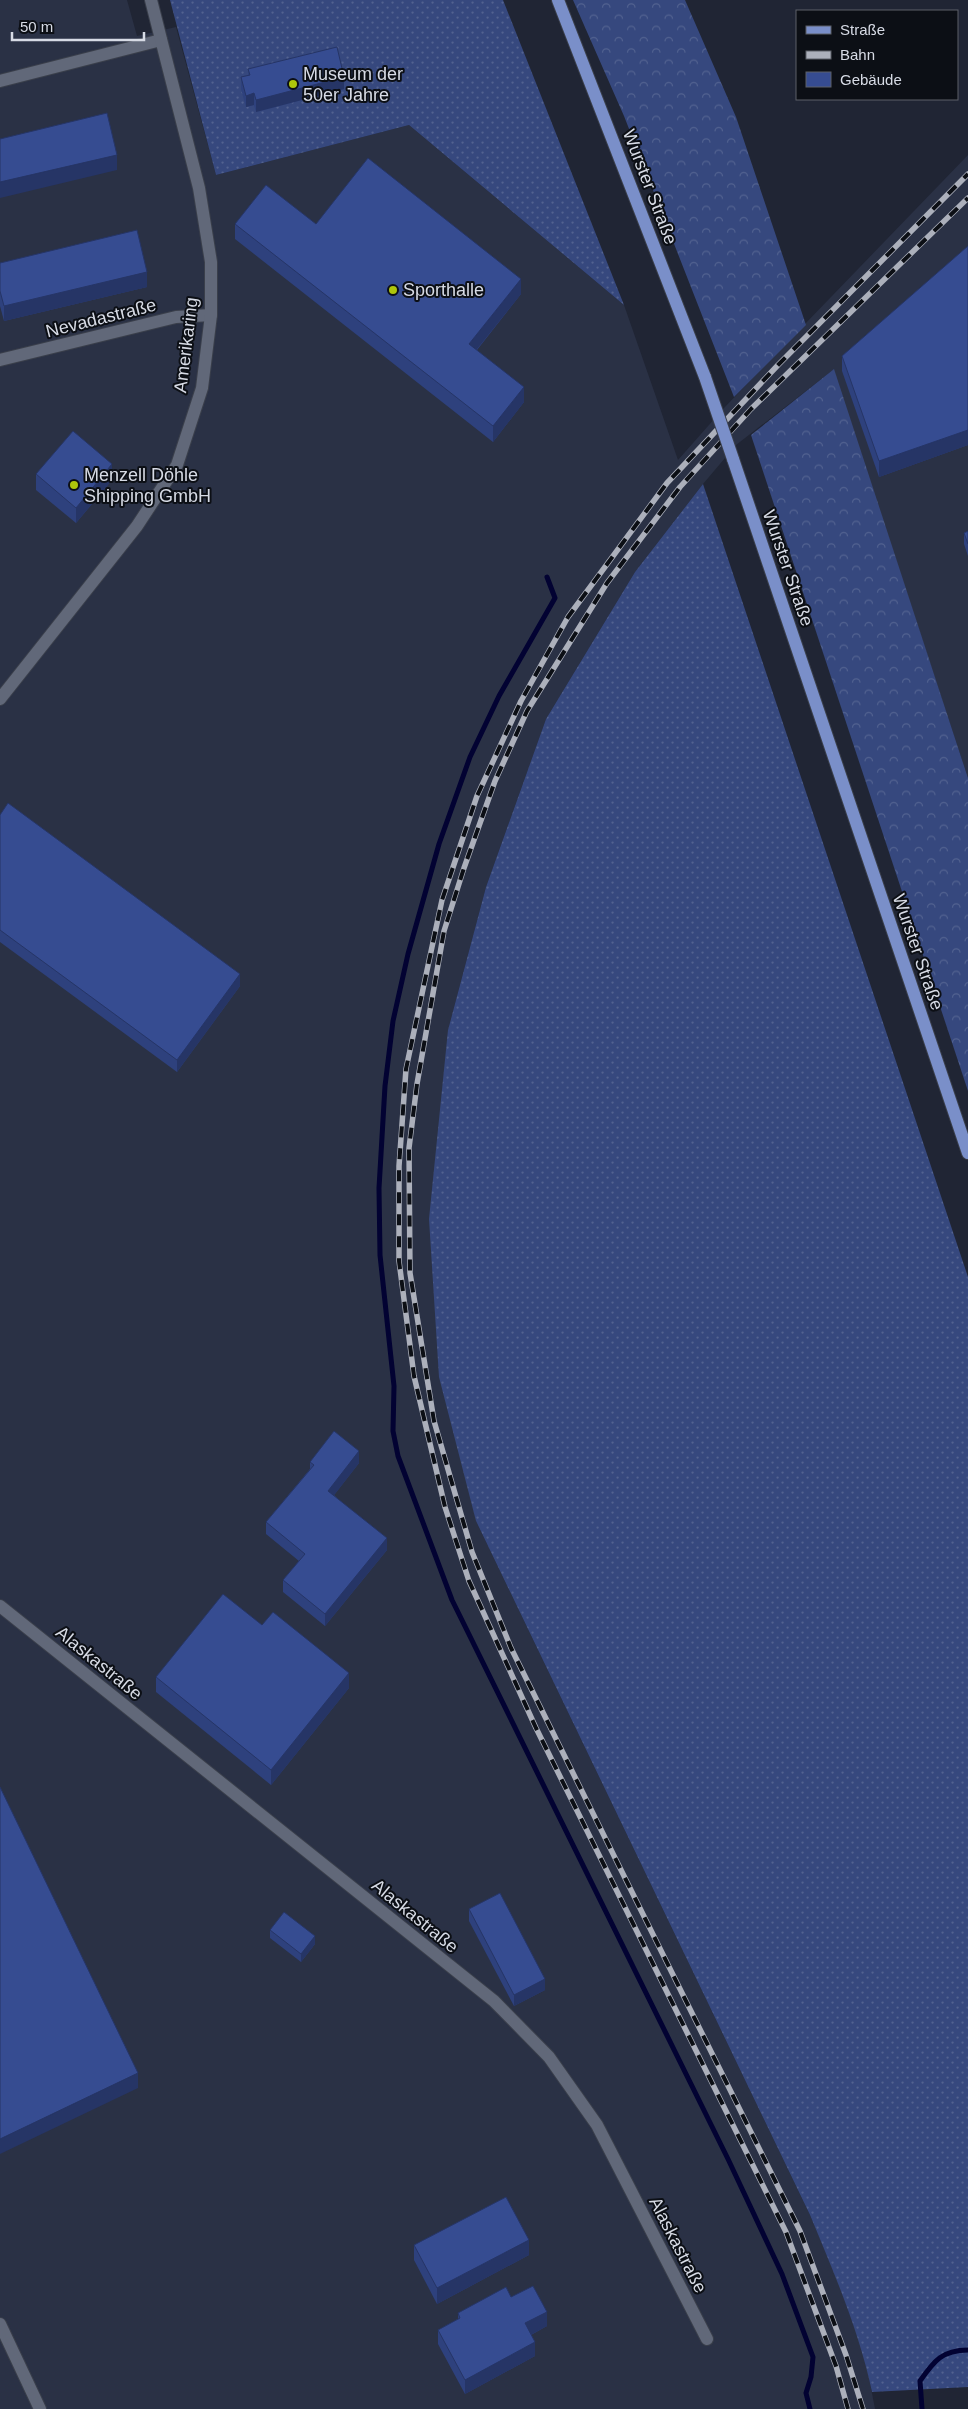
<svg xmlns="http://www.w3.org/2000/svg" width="968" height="2409" viewBox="0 0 968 2409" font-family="Helvetica,sans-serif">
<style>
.built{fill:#2a3145}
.grass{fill:url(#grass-dots)}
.forest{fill:url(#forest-crowns)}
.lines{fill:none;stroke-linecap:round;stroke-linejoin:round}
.stream{stroke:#020232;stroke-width:5}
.minor-casing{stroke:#3a3f4b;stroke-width:14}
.major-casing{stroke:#3a3f4b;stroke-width:14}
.minor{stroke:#616879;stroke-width:12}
.major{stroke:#7a8fc9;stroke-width:12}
.rail-casing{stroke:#acb0bb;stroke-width:5.5}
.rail{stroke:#0c0f15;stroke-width:4;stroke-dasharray:11;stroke-linecap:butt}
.major-bridge-casing{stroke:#3a3f4b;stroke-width:14;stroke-linecap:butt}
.major-bridge{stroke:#7a8fc9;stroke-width:12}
.wall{fill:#2e417d}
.shaded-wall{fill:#263566}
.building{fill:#364c91;stroke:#263566}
.poi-dot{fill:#aec60b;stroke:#0c0f15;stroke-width:2}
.labels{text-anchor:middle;stroke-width:4;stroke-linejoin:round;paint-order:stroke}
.poi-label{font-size:18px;fill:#d7dbe5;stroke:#0c0f15;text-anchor:start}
.street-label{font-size:18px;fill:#d7dbe5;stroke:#0c0f15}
</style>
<defs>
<pattern id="grass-dots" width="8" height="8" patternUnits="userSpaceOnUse" patternTransform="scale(1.25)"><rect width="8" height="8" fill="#36487e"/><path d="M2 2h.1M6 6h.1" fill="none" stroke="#526290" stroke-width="1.8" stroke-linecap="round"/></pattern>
<pattern id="forest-crowns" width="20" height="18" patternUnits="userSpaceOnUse" patternTransform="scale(1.25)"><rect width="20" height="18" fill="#36487e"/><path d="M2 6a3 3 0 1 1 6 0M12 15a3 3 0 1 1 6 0" fill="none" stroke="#526290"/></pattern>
</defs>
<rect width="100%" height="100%" fill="#202534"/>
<path class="built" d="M0 0H127L137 36 176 27 216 175 409 125 624 305 678 460 724 408 968 155V778L833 370 736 445 703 484 635 572 546 719 486 887 448 1030 476 1521 810 2215 840 2286 865 2357 875 2409H0Z"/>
<g class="grass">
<path d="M170 0H503L624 305 409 125 216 175Z"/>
<path d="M703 484 968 1277V2387L872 2392C859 2330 834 2273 810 2215L476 1521 439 1377 429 1219 448 1030 486 887 546 719 635 572Z"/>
</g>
<g class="forest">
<path d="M573 0H685L736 117 806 325 734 397 624 116Z"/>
<path d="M834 369 968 778V1091L751 435Z"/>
</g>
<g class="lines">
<g class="stream">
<path d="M547 577 555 598 499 696 470 757 439 844 408 954 393 1021 385 1086 379 1188 380 1255 394 1386 393 1431 398 1456 452 1600 728 2159 782 2274 813 2357 811 2377 806 2393 810 2409"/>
<path d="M922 2409 920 2381C934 2361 942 2350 968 2350"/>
</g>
<defs>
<g id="minor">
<path d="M0 81 161 40"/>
<path d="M0 360 176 317 211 315"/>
<path d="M0 699 137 526 177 465 202 388 211 315V262L199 188 151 0"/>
<path d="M0 1606 494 2001 549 2057 597 2125 707 2339"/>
<path d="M0 2324 40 2409"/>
</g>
<g id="major">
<path d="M558 0 705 377"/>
<path d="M733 459 968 1153"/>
</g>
</defs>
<use href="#minor" class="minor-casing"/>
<use href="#major" class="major-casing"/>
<use href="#minor" class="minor"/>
<use href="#major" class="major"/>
<defs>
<g id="rail">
<path d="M848 2409 836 2366 786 2232 536 1728 469 1581 445 1507 414 1376 399 1261V1166L406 1069 442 900 477 796 521 701 568 617 667 483 778 365 968 174"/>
<path d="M863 2409 846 2355 800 2231 511 1648 472 1552 434 1421 410 1273 409 1148 417 1084 444 931 464 868 495 781 527 711 607 583 680 487 751 409 968 198"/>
</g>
</defs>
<use href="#rail" class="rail-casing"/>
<use href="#rail" class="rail"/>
<defs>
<path id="major-bridge" d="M705 377 733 459"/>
</defs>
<use href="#major-bridge" class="major-bridge-casing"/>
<use href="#major-bridge" class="major-bridge"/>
</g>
<g class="wall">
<path d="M248 69 344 89 256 112 254 105 246 107 241 89V77L248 75Z"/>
<path d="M235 224H316L521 294 477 350 524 402 493 442 235 239Z"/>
<path d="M968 246V445L879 477 842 371V356Z"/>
<path d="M0 263 147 287 4 321 0 306Z"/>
<path d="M36 474 112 480 76 523 36 490Z"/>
<path d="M968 531V556L964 544V533Z"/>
<path d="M0 815 240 986 177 1072 0 942Z"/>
<path d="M310 1462 359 1463 334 1495 387 1550 325 1626 283 1592V1580L299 1561 266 1534V1522L310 1469Z"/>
<path d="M262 1625 349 1688 271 1785 156 1692V1677Z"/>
<path d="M469 1909 545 1990 514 2006 469 1921Z"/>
<path d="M270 1930 315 1944 301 1962 270 1938Z"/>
<path d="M414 2245 529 2255 437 2304 414 2260Z"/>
<path d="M511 2297 547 2326 531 2335 535 2356 465 2394 438 2344V2330L458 2319V2313Z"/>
</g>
<g class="shaded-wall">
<path d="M344 77V89L256 112V100Z"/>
<path d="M254 93V105L246 107V96Z"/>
<path d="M117 155V170L0 198V182Z"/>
<path d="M147 272V287L4 321V306Z"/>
<path d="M521 279V294L469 359V344Z"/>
<path d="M524 387V402L493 442V426Z"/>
<path d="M968 430V445L879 477V461Z"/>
<path d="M112 464V480L76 523V508Z"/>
<path d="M240 974V986L177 1072V1060Z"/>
<path d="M359 1451V1463L328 1503V1491Z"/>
<path d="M387 1538V1550L325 1626V1614Z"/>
<path d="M349 1673V1688L271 1785V1770Z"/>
<path d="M315 1936V1944L301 1962V1954Z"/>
<path d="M545 1979V1990L514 2006V1995Z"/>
<path d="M138 2073V2088L0 2154V2139Z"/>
<path d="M529 2240V2255L437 2304V2288Z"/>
<path d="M547 2312V2326L525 2338V2323Z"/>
<path d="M535 2342V2356L465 2394V2380Z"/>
</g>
<g class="building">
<path d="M337 47 344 77 256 100 254 93 246 96 241 77 250 75 248 69Z"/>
<path d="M107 113 117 155 0 182V139Z"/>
<path d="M368 158 521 279 469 344 524 387 493 426 235 224 266 185 316 224Z"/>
<path d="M137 230 147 272 4 306 0 291V263Z"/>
<path d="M968 246V430L879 461 842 356Z"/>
<path d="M73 431 112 464 76 508 36 474Z"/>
<path d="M968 531V544L964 533Z"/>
<path d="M8 803 240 974 177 1060 0 930V815Z"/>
<path d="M334 1431 359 1451 328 1491 387 1538 325 1614 283 1580 305 1554 266 1522 314 1465 310 1462Z"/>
<path d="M223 1594 262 1625 273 1612 349 1673 271 1770 156 1677Z"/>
<path d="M0 1787 138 2073 0 2139Z"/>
<path d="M500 1893 545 1979 514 1995 469 1909Z"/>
<path d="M284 1912 315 1936 301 1954 270 1930Z"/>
<path d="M506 2197 529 2240 437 2288 414 2245Z"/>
<path d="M533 2286 547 2312 525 2323 535 2342 465 2380 438 2330 460 2318 458 2313 506 2287 511 2297Z"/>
</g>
<g class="poi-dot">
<circle cx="293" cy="84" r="5"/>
<circle cx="393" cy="290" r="5"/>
<circle cx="74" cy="485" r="5"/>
</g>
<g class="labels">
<g class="poi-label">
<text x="303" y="80">Museum der<tspan x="303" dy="21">50er Jahre</tspan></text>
<text x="403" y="296">Sporthalle</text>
<text x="84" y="481">Menzell Döhle<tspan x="84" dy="21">Shipping GmbH</tspan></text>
</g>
<g class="street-label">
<text transform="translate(650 187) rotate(69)" y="6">Wurster Straße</text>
<text transform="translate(101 318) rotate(-14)" y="6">Nevadastraße</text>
<text transform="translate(186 345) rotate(-83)" y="6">Amerikaring</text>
<text transform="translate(788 568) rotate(71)" y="6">Wurster Straße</text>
<text transform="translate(918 952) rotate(71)" y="6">Wurster Straße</text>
<text transform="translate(99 1663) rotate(39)" y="6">Alaskastraße</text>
<text transform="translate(415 1916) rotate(39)" y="6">Alaskastraße</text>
<text transform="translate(678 2245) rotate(63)" y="6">Alaskastraße</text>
</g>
</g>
<rect x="796" y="10" width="162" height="90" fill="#0c0f15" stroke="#5d6168"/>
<rect x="806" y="26" width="25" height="8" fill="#7a8fc9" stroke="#5d6168"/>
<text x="840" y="35" font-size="15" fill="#d7dbe5">Straße</text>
<rect x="806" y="51" width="25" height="8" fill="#acb0bb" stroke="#5d6168"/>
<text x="840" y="60" font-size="15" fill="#d7dbe5">Bahn</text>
<rect x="806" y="72" width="25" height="15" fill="#364c91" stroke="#5d6168"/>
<text x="840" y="85" font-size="15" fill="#d7dbe5">Gebäude</text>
<path d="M12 32v8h132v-8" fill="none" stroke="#d7dbe5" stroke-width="2.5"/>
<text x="20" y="32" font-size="15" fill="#d7dbe5" stroke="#0c0f15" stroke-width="4" paint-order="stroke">50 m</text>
</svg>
